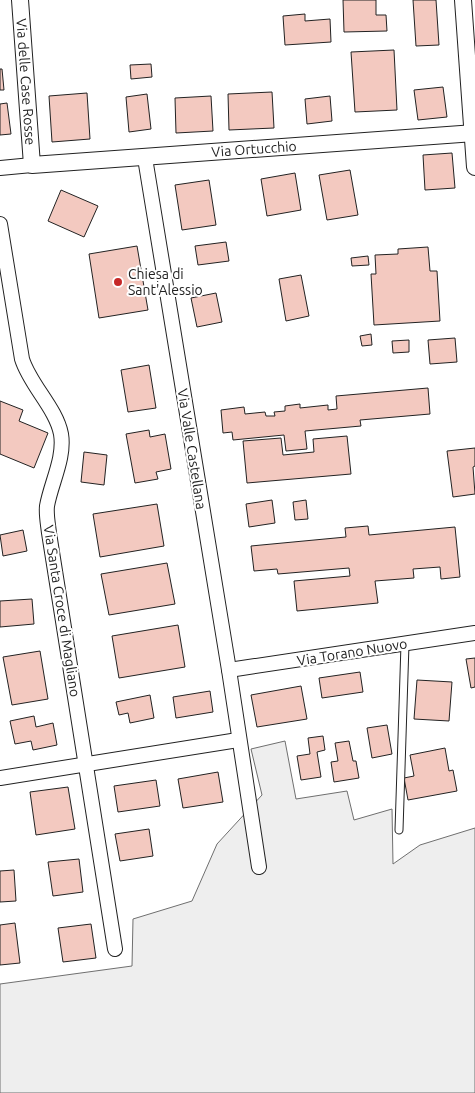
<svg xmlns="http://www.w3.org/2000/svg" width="475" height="1093" viewBox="0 0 475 1093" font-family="Ubuntu,sans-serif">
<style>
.green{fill:#eee;stroke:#6f6f6f}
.building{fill:#f3c9c0;stroke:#222}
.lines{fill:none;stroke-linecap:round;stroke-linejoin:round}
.service-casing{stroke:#222;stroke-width:9}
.minor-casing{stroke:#222;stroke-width:16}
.tertiary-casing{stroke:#222;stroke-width:18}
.service{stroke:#fff;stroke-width:7}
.minor{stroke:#fff;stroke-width:14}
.tertiary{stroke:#fff;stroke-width:16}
.poi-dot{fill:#c62828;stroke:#fff;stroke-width:2}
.labels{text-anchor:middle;stroke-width:4;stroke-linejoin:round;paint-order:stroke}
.street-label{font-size:14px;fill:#222;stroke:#fff}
.poi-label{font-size:14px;fill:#222;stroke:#fff;text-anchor:start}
</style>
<rect width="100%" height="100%" fill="#fff"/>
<path class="green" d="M285 741 296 799 347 791 354 820 392 809 393 864 420 845 475 828V1093H0V984L132 966 133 919 192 901 217 844 262 795 251 749Z"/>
<g class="building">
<path d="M343 0H376V15H386L387 31 344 32Z"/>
<path d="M413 0H436L439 45 416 46Z"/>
<path d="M305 14V21L330 19 331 42 285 45 283 16Z"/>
<path d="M394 50 397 110 355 112 351 52Z"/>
<path d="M151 64 152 77 131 79 130 65Z"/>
<path d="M0 69H2L4 90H0Z"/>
<path d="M443 87 447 117 418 120 414 90Z"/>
<path d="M272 92 274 128 229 130 228 94Z"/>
<path d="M87 93 90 139 52 142 49 96Z"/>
<path d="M147 94 151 129 129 132 126 97Z"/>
<path d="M211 96 213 131 176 133 175 98Z"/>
<path d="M330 96 332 121 307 124 305 99Z"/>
<path d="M7 103 11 134 0 135V104Z"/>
<path d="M452 153 455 188 425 190 423 155Z"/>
<path d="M350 170 358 215 327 220 319 175Z"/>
<path d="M295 173 301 210 267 216 261 179Z"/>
<path d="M209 180 216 225 182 230 175 185Z"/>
<path d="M61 190 98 206 84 237 48 221Z"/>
<path d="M226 242 229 261 198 265 195 246Z"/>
<path d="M137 246 148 310 99 318 89 254Z"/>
<path d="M428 247 430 271H437L440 321 374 325 371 274H376L375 255 398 254V249Z"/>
<path d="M368 256 369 265 352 266 351 258Z"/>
<path d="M301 275 309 316 286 321 279 279Z"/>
<path d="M216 293 222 322 197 327 191 298Z"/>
<path d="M371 334 372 345 362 346 360 336Z"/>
<path d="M455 338 457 362 430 364 428 340Z"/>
<path d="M409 340V352L393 353 392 341Z"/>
<path d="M149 365 156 408 128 412 121 370Z"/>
<path d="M428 388 430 414 360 420 361 426 305 431 307 449 286 451 284 435 233 440 232 432 223 433 221 410 244 407 245 414 265 412 266 416H275L274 412 285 411V406L300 404V408L328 405V410L337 409 336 396Z"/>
<path d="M0 401 23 410 19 421 48 433 34 468 0 454Z"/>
<path d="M149 430 150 437 165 434 171 469 156 472 158 479 135 483 126 434Z"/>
<path d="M347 436 351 474 247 483 243 441 281 438 283 455 314 452 313 439Z"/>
<path d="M475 448V466L473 467 475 494 453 497 447 451Z"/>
<path d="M84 452 107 455 104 485 81 482Z"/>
<path d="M272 500 275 523 249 527 246 504Z"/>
<path d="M306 500 308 519 295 520 293 502Z"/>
<path d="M157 504 164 546 100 557 93 514Z"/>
<path d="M368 526 369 535 455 527 460 577 441 579 440 567 413 569 414 578 375 581 378 603 297 611 294 581 350 576 349 568 278 574 277 569 254 571 251 546 346 537 345 528Z"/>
<path d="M23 530 27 551 3 556 0 535Z"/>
<path d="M167 563 175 604 109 615 101 574Z"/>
<path d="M32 599 34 624 0 627V601Z"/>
<path d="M178 625 185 667 119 678 112 636Z"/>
<path d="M40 651 48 699 12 705 3 657Z"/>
<path d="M475 658V687L471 688 466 659Z"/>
<path d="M360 672 363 692 322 698 319 678Z"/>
<path d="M417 680 452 682 449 721 414 719Z"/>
<path d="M301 686 307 719 257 727 251 695Z"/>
<path d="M210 691 213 712 176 718 173 697Z"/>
<path d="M150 695 154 718 130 723 128 713 119 715 116 702Z"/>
<path d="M34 716 36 727 53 723 57 745 33 750 31 741 15 744 10 721Z"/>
<path d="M387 725 392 754 372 758 367 728Z"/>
<path d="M323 736 325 750 317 752 321 777 301 780 297 756 310 754 308 738Z"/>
<path d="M349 741 353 761H356L359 778 334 782 331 762 338 761 335 743Z"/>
<path d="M445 748 449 771 453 770 457 791 408 800 404 778 414 776 410 755Z"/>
<path d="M218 772 223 802 183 808 178 779Z"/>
<path d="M156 780 160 806 118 812 114 786Z"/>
<path d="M68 787 75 829 36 835 30 792Z"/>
<path d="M149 829 153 856 120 861 115 834Z"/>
<path d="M79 859 83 892 53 896 48 862Z"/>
<path d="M14 870 16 901 0 902V871Z"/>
<path d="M15 923 20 963 0 965V925Z"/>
<path d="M91 924 96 958 63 962 58 928Z"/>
</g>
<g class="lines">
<defs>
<path id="service" d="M399 830 405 644"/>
<g id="minor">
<path d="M145 158 229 670 259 867"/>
<path d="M0 168 32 165"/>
<path d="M0 224 22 359C30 385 56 408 61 434 65 458 51 483 47 506 46 514 48 524 49 533L115 949"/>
<path d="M229 670 475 633"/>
<path d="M0 778 238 740"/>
</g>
<g id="tertiary">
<path id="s1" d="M20 0 32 165 475 133"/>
<path d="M463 0 475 167"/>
</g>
</defs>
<use href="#service" class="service-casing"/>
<use href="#minor" class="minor-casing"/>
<use href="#tertiary" class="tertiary-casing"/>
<use href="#service" class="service"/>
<use href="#minor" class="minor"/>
<use href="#tertiary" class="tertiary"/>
</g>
<circle class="poi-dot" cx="118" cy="282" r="5"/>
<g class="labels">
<g class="street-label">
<text dy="5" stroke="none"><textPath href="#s1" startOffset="82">Via delle Case Rosse</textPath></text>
<text dy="5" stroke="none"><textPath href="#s1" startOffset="388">Via Ortucchio</textPath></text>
<text transform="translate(192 449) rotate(81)" y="5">Via Valle Castellana</text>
<text transform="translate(62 611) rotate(81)" y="5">Via Santa Croce di Magliano</text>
<text transform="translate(352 652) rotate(-9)" y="5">Via Torano Nuovo</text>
</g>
<g class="poi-label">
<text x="128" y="279">Chiesa di<tspan x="128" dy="16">Sant'Alessio</tspan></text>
</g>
</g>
</svg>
